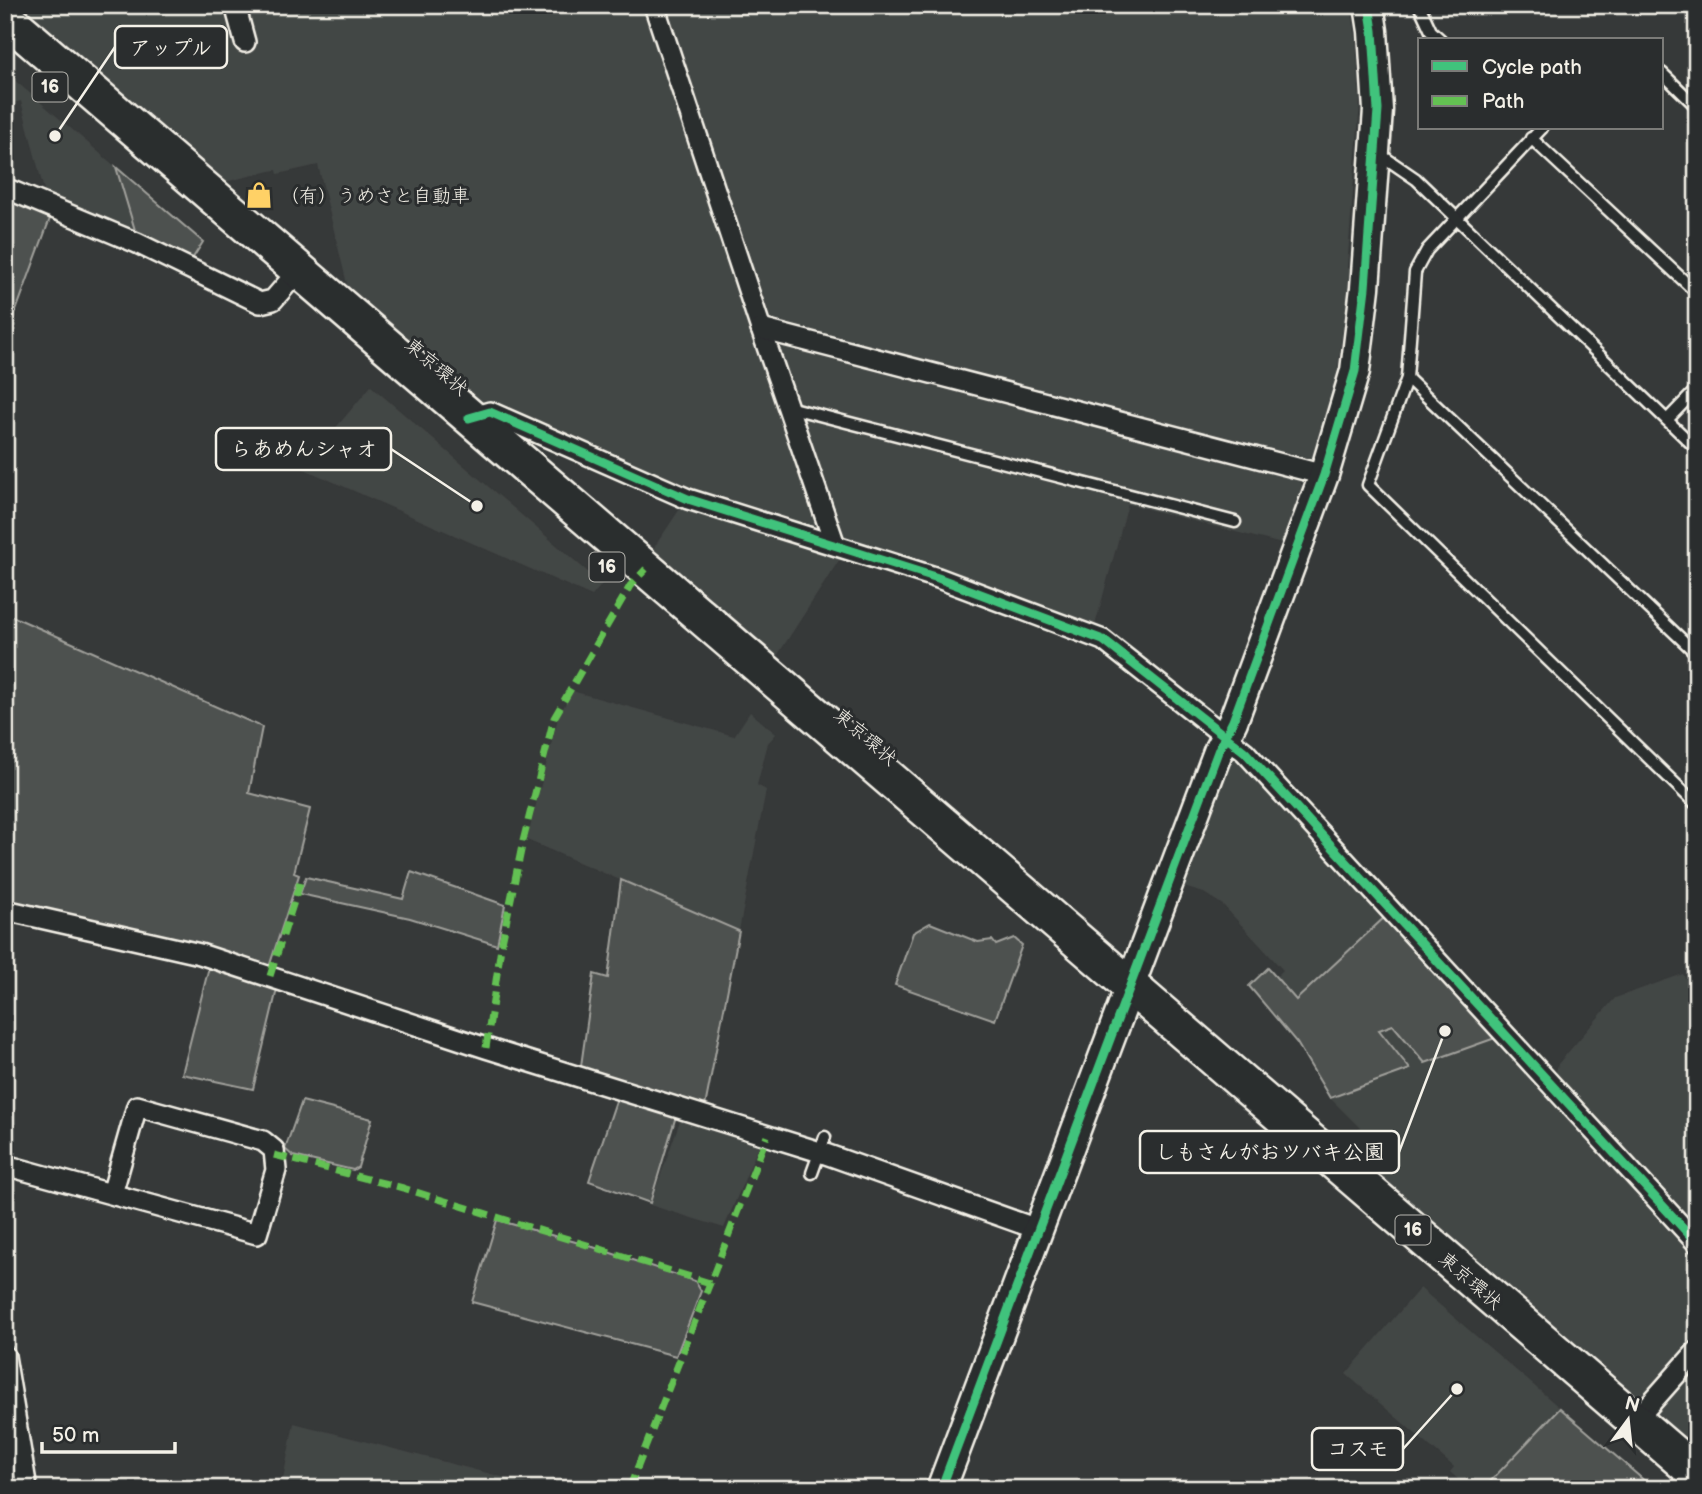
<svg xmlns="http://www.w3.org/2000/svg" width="1702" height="1494" viewBox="0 0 1702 1494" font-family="'Balsamiq Sans','Klee One',sans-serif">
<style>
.built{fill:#434645}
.green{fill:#4e514f;stroke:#a1a19c;stroke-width:2}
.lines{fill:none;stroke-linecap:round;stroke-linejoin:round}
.lane-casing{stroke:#f4f1e8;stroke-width:15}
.street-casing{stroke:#f4f1e8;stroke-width:24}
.secondary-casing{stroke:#f4f1e8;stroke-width:33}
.highway-casing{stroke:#f4f1e8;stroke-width:40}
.lane{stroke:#2a2d2e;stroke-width:10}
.street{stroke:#2a2d2e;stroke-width:19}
.secondary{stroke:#2a2d2e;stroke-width:28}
.highway{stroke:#2a2d2e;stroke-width:35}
.quiet{stroke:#63c152;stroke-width:7;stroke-dasharray:14 7;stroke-linecap:butt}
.cycleway-casing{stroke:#2a2d2e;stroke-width:13}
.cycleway{stroke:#40c37c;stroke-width:9}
.labels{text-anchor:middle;stroke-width:6;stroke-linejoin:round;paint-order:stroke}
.shield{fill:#2a2d2e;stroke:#b7b6b0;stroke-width:2}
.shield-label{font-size:18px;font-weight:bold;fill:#f4f1e8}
.poi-label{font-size:19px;fill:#f4f1e8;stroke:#2a2d2e;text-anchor:start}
.street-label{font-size:19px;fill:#f4f1e8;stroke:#2a2d2e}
.leader{fill:none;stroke:#f4f1e8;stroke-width:2.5}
.callout-dot{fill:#f4f1e8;stroke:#2a2d2e;stroke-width:2.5}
.callout{fill:#2a2d2e;stroke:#f4f1e8;stroke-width:2.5}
.callout-label{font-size:21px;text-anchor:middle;font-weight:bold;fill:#f4f1e8}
</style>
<rect width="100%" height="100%" fill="#363939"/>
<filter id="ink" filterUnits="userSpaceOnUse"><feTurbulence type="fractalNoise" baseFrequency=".0143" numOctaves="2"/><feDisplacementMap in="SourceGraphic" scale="14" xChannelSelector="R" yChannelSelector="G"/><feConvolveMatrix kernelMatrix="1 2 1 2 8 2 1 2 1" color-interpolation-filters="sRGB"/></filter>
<g filter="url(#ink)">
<g class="built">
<path d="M14 5H643L817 525 810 532 696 496 470 397 349 292 318 165 278 174 277 170 270 171 221 183Z"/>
<path d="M665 5H1351L1356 40 1360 103 1347 268 1351 270 1336 380 1312 457 1304 462 777 325 770 317Z"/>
<path d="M5 72 116 167 138 240 47 202 21 101 5 105Z"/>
<path d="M787 343 1298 477 1303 488 1282 544 1128 504 1094 629 845 543 780 350Z"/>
<path d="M371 386 602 584 592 596 302 468Z"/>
<path d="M684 503 843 554 775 659 651 552Z"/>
<path d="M572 691 734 736 750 712 776 734 768 743 757 785 766 790 739 931 527 840 558 718Z"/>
<path d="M1240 755 1387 915 1296 1001 1276 977 1283 970 1223 905 1204 893 1180 886 1229 758Z"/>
<path d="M1683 974 1689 985 1697 978V1231L1555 1076 1558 1064 1615 998Z"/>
<path d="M1393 1025 1498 1037 1697 1255V1333L1639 1401 1342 1147 1360 1128 1330 1098 1409 1069 1378 1030Z"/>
<path d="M681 1118 760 1143 724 1228 650 1205Z"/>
<path d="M1420 1288 1560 1408 1483 1489H1469L1450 1472 1454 1467 1346 1374Z"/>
<path d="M1697 1366V1451L1655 1415Z"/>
<path d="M294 1423 549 1489H281Z"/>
</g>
<g class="green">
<path d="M116 167 203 242 189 264 138 240Z"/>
<path d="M5 193 52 213 6 338H5Z"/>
<path d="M5 613 262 727 249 793 310 809 294 873 299 875 268 970 5 903Z"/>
<path d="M411 872 505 905 497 945 410 918 300 894 306 877 403 899Z"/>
<path d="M621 880 739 931 704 1112 580 1073 594 974 608 978Z"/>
<path d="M1387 915 1498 1037 1425 1063 1393 1025 1379 1030 1410 1069 1330 1098 1297 1043 1249 986 1268 968 1296 1000Z"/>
<path d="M930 923 978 942 992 940 996 945 1014 938 1022 945 995 1020 895 985 913 933Z"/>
<path d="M210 963 278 985 253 1089 182 1074Z"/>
<path d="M618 1095 676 1116 650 1203 589 1181Z"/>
<path d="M302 1101 372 1119 358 1167 353 1170 293 1156 285 1149Z"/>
<path d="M497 1220 590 1246 695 1281 701 1291 676 1356 472 1302Z"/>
<path d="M1560 1408 1654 1489H1483Z"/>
</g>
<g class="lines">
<defs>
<g id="lane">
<path d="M1419 5 1431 31 1441 40"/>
<path d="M1662 73 1697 107"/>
<path d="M1542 128 1427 250 1415 272 1407 378 1368 485 1697 805"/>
<path d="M1531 138 1697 293"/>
<path d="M1378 153 1416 179 1697 449"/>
<path d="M1407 378 1697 654"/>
<path d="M788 407 1235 522"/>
<path d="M1667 420 1697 389"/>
<path d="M812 1173 825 1137"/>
</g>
<g id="street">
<path d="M235 5 245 42"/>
<path d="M654 5 761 329 835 545"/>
<path d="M5 188 137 243 260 303 273 300 299 270"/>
<path d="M761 329 1324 475"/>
<path d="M469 418 490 412 688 499 938 578 1103 640 1245 752 1697 1243"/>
<path d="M5 910 200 954 486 1048 820 1152 1037 1229"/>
<path d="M5 1165 257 1234 276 1170 274 1150 263 1141 137 1106 112 1194"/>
<path d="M5 1356 27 1489"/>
<path d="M1635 1421 1697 1351"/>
</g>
<path id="secondary" d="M941 1489 1219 749 1233 721 1324 475 1355 371 1365 288 1378 110 1373 31 1369 5"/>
<path id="highway" d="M5 17 1697 1474"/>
</defs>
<use href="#lane" class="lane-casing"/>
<use href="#street" class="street-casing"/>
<use href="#secondary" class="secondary-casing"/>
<use href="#highway" class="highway-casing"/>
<use href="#lane" class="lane"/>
<use href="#street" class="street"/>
<use href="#secondary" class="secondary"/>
<use href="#highway" class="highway"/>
<g class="quiet">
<path d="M270 976 300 883"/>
<path d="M486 1048 501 947 523 841 554 718 630 586 646 569"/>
<path d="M274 1155 403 1188 710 1283 767 1136"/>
<path d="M629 1489 710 1283"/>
</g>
<defs>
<g id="cycleway">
<path d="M469 418 490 412 688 499 938 578 1103 640 1245 752 1697 1243"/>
<path d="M941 1489 1219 749 1233 721 1324 475 1355 371 1365 288 1378 110 1373 31 1369 5"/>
</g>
</defs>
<use href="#cycleway" class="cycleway-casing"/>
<use href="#cycleway" class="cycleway"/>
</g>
</g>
<defs>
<symbol id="shop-bare" viewBox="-9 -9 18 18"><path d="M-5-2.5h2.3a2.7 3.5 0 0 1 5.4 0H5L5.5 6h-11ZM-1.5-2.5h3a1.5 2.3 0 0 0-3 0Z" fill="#ffd166" stroke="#2a2d2e" stroke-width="2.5" paint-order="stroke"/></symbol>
</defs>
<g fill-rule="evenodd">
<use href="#shop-bare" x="240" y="176" width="38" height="38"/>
</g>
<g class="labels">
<g class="shield">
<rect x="32.5" y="72.5" width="35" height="29" rx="5"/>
<rect x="589.5" y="552.5" width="35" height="29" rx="5"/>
<rect x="1395.5" y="1215.5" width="35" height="29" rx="5"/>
</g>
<g class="shield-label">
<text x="50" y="93">16</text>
<text x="607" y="573">16</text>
<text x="1413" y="1236">16</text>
</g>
<g class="poi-label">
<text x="280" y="202">（有）うめさと自動車</text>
</g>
<g class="street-label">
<text transform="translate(437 366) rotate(41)" y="7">東京環状</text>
<text transform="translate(866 736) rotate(41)" y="7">東京環状</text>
<text transform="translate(1471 1280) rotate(41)" y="7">東京環状</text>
</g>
</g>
<path class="leader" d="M55 136L115 47M477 506L391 449M1445 1031L1399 1152M1457 1389L1403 1449"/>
<g class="callout-dot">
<circle cx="55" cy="136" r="7"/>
<circle cx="477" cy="506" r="7"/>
<circle cx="1445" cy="1031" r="7"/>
<circle cx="1457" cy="1389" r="7"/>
</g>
<g class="callout">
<rect x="115" y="26" width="112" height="42" rx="7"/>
<rect x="216" y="428" width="175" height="42" rx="7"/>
<rect x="1140" y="1131" width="259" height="42" rx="7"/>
<rect x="1312" y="1428" width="91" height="42" rx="7"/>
</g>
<g class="callout-label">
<text x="171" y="55">アップル</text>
<text x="304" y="456">らあめんシャオ</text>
<text x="1270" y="1159">しもさんがおツバキ公園</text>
<text x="1358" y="1456">コスモ</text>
</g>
<rect width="1702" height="1494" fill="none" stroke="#2a2d2e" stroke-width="28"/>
<rect x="14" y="14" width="1674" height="1466" fill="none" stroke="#f4f1e8" stroke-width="2.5" filter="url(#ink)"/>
<rect x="1418" y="38" width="245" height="91" fill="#2a2d2e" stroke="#7b7b78" stroke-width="2"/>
<rect x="1432" y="61" width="35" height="10" fill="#40c37c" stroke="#7b7b78" stroke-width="2"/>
<text x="1482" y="74" font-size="21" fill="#f4f1e8">Cycle path</text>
<rect x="1432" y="96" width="35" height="10" fill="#63c152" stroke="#7b7b78" stroke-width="2"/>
<text x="1482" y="108" font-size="21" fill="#f4f1e8">Path</text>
<g transform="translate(1628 1420) rotate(15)" stroke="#2a2d2e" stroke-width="5" paint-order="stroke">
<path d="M0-5L12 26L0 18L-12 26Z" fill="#f4f1e8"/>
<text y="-10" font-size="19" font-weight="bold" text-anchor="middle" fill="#f4f1e8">N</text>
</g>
<path d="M42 1442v10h133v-10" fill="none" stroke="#f4f1e8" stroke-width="3.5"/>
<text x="52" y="1442" font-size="21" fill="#f4f1e8" stroke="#2a2d2e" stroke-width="5" paint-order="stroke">50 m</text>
</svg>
